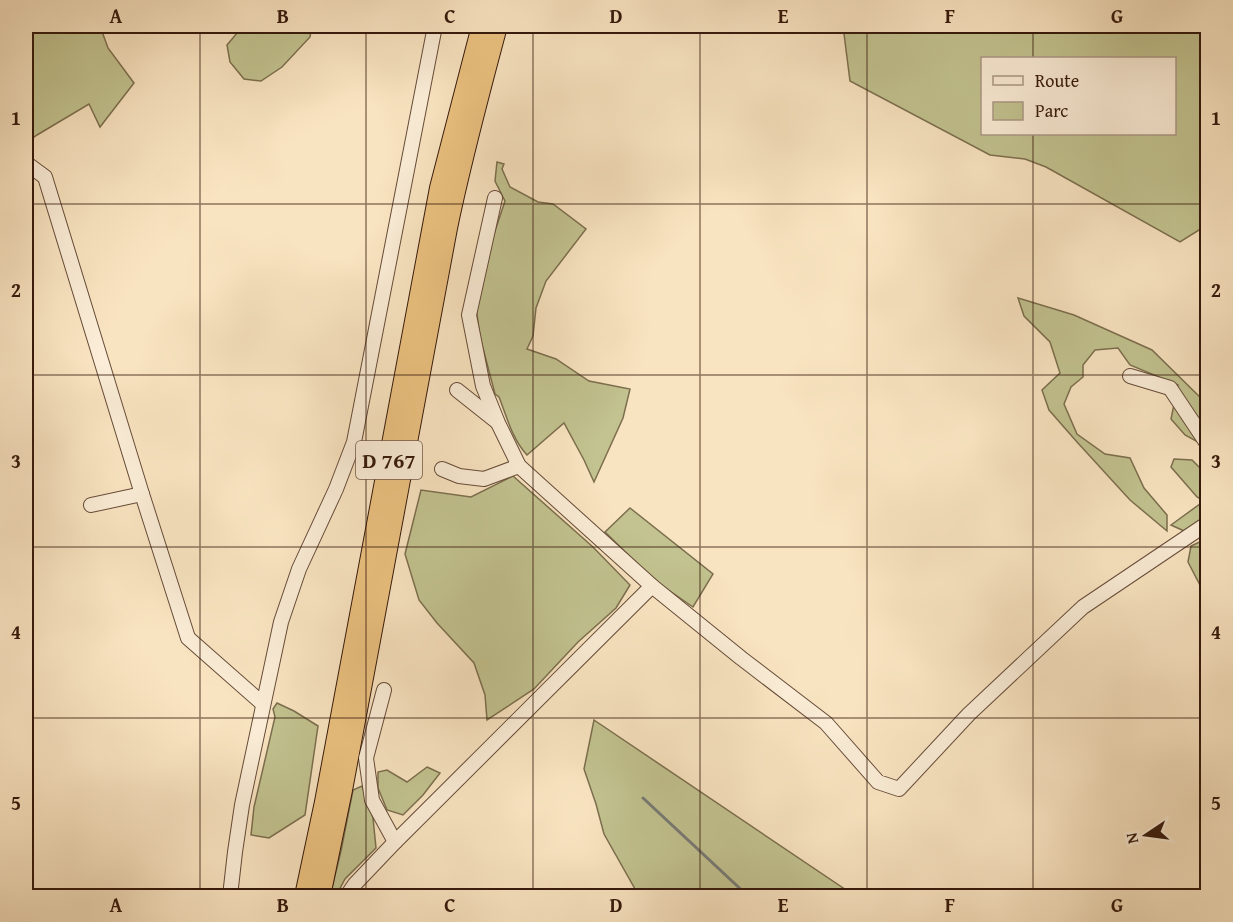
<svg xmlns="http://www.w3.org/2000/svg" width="1233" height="922" viewBox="0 0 1233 922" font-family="'Gentium Book Plus',serif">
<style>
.green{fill:#c2c390;stroke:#7c6e4e;stroke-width:1.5;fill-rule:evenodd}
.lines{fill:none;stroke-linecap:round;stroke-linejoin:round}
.stream{stroke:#777a76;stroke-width:3}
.minor-casing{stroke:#664b38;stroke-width:16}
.highway-casing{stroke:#35180b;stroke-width:22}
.minor{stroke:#fbedd7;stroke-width:14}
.highway{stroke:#ecc280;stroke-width:20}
.grid{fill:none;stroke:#35180b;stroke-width:1.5;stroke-opacity:0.55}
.labels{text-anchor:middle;stroke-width:4.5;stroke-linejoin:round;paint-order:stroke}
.shield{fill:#fbedd7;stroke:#705848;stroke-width:1.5}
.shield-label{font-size:22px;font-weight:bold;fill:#35180b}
.neatline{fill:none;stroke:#35180b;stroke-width:2}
.grid-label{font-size:20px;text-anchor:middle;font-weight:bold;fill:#35180b}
</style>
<rect width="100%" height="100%" fill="#f9e4c1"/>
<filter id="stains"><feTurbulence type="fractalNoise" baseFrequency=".00333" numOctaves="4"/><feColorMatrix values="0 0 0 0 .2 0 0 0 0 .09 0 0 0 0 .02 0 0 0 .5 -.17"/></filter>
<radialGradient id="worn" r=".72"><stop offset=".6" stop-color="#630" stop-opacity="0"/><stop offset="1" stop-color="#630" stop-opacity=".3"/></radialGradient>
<g class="green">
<path d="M26 26H100L108 48 134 83 100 127 89 104 37 135 26 143Z"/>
<path d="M240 26H312L310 37 282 67 261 81 244 79 230 62 227 45 238 32Z"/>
<path d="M843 26H1207V225L1180 242 1046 167 1025 159 990 155 850 81ZM982 58H1174V134H982Z"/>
<path d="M497 162 504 164 502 169 510 187 538 202 553 204 586 229 546 281 536 308 533 336 527 349 556 359 589 381 630 389 623 418 594 482 584 460 564 423 527 455C512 439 507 417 499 397L495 394 480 337 476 307 487 255 505 201 495 181Z"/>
<path d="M1018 298 1074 315 1152 350 1207 404V447L1185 435 1171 419 1178 385 1130 365 1118 348 1095 350 1083 365V377L1071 387 1064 404 1077 434 1105 454 1130 458 1144 488 1167 515V531L1130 500 1077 442 1049 410 1042 390 1060 373 1050 342 1024 316Z"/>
<path d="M1174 459 1192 460 1207 475V588L1201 587 1188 562 1191 546 1204 540 1171 525 1204 501 1197 497 1171 467Z"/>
<path d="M513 476 593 547 630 585 616 608 578 642 534 689 487 720 485 695 474 663 437 623 419 600 405 554 421 490 471 497Z"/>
<path d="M630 508 713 574 693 607 654 580 605 532Z"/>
<path d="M277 703 294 711 318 726 305 815 269 838 251 835 254 807 275 717 273 709Z"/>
<path d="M594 720 855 896H639L604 834 596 804 584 769Z"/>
<path d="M427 767 440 773 423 795 403 815 387 810 378 788V772L387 770 407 782Z"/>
<path d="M362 786 373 818 376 848 345 879 336 896H330L341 851 353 790Z"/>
</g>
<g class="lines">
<g class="stream">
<path d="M1032 26 1036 28 1208 31"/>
<path d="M643 798 748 896"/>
</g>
<defs>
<g id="minor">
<path d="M26 163 45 177 142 494 188 638 263 704"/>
<path d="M495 198 469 315 483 386 498 423 519 466 652 586 741 658 826 723 878 782 899 789 969 714 1083 607 1208 523"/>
<path d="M1130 376 1170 388 1208 445"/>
<path d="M457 390 496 421"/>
<path d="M442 469 459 476 484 479 519 466"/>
<path d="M91 505 142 494"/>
<path d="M384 690 366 758 372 800 395 842"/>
<path d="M230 896 235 852 242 805 281 622 299 569 336 489 354 442 435 26"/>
<path d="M347 896 355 884 395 842 652 586"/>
</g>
<g id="highway">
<path d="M305 896 325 802 440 188 482 26"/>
<path d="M320 896 342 790 447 228C461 160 479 93 497 26"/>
</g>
</defs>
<use href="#minor" class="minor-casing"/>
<use href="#highway" class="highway-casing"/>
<use href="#minor" class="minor"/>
<use href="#highway" class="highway"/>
</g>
<path class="grid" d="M200 26V896M366 26V896M533 26V896M700 26V896M867 26V896M1033 26V58M1033 134V896M26 204H1208M26 375H1208M26 547H1208M26 718H1208"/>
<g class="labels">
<rect class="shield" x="356" y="441" width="66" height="38" rx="4.5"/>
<g class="shield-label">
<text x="389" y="468">D 767</text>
</g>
</g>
<rect width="1233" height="922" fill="none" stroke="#f9e4c1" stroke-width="66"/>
<rect x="981" y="57" width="195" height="78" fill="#fbedd7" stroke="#ac9885" stroke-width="1.5"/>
<rect x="993" y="76" width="30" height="9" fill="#fbedd7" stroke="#ac9885" stroke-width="1.5"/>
<text x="1035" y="87" font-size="18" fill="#35180b">Route</text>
<rect x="993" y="102" width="30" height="18" fill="#c2c390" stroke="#ac9885" stroke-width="1.5"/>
<text x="1035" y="117" font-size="18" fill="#35180b">Parc</text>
<g transform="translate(1146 835) rotate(257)" stroke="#fbedd7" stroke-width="4.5" paint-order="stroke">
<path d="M0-4.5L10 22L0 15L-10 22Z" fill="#35180b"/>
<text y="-9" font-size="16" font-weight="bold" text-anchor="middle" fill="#35180b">N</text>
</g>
<rect x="33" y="33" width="1167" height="856" class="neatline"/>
<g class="grid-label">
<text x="116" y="23">A</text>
<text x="283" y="23">B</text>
<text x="450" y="23">C</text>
<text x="616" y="23">D</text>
<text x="783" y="23">E</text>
<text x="950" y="23">F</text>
<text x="1117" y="23">G</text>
<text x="16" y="125">1</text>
<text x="1216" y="125">1</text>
<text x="16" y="297">2</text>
<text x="1216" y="297">2</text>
<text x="16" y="468">3</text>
<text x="1216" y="468">3</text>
<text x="16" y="639">4</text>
<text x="1216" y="639">4</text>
<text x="16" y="810">5</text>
<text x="1216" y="810">5</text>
<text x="116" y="912">A</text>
<text x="283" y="912">B</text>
<text x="450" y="912">C</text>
<text x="616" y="912">D</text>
<text x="783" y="912">E</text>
<text x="950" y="912">F</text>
<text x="1117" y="912">G</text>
</g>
<rect width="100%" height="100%" filter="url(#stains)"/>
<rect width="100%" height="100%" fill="url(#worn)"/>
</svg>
